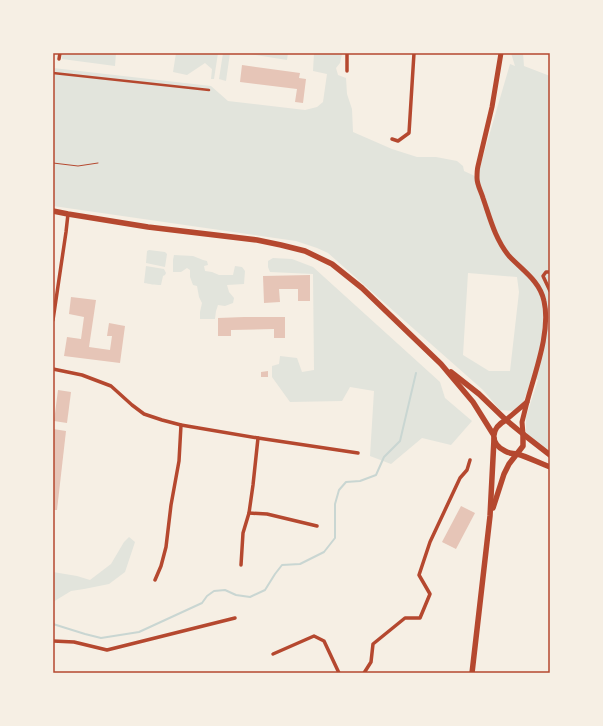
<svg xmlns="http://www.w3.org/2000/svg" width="603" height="726" viewBox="0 0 603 726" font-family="Rubik,sans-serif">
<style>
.green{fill:#e2e4dc;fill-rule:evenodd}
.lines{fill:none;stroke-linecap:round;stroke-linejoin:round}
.stream{stroke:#c9d6d2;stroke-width:2}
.building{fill:#e6c5b7}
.path{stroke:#b5482f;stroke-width:1}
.pedestrian{stroke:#b5482f;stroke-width:2.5}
.minor{stroke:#b5482f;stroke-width:3.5}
.secondary{stroke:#b5482f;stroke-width:5}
.primary{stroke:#b5482f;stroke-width:5.5}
.neatline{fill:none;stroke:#b5482f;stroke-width:1.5}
</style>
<rect width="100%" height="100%" fill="#f6efe4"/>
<g class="green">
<path d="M62 53H116L115 66 62 59Z"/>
<path d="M176 53H218L214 79H211L212 69 205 63 187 75 173 72Z"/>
<path d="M223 53H230L226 81 219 79Z"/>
<path d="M244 53H288L287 60Z"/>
<path d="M314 53H341L342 54 340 63 336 68 338 75 346 78 347 94 352 109 353 132 392 149 417 157H436L457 161 463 166 464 171 477 177 510 64 515 66 511 53H523L524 66 550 76V451L526 433V417L538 380 531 379 524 401 514 411 500 410 483 390 328 253 317 248 296 241 53 206V68L211 86 228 101 305 110 317 107 323 102 327 74 313 71ZM468 273 517 277 519 292 510 371H489L463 355Z"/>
<path d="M149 250 165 252 167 254 165 267 146 263 147 251Z"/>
<path d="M174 255 193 256 203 260 207 261 208 265 204 266 205 271 212 272 219 275H233L235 266 242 267 245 271 244 284 227 285 229 292 234 298 233 303 225 306 218 305 216 311 215 319H200V312L202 303 199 297 197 286 193 285 190 277V270L187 268 181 272H173V260Z"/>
<path d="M273 258 292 259 313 267 440 382 445 398 472 421 451 445 422 438 391 464 370 456 374 391 350 387 342 401 290 402 272 377V366L279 364 280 356 297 358 302 372 314 370 313 274 270 272 268 267V261Z"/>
<path d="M146 266 164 269 166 273 165 275 163 276 161 285C154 285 150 284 144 283Z"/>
<path d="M129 537 135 542 125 572 109 584 84 589 71 591 53 602V572L77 576 90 580 111 564 124 542Z"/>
</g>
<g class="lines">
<path class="stream" d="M53 624 85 634 101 638 139 632 202 603 207 596 214 591 225 590 236 595 250 597 265 590 275 574 282 565 300 564 324 552 335 538V504L339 490 346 482 360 481 376 475 384 457 400 441 416 373"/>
</g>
<g class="building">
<path d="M242 65 300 73 299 78 306 79 303 103 295 102 297 89 240 82Z"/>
<path d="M310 275V301H298V289H279L280 302 264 303 263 276Z"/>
<path d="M71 297 96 300 89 347 110 350 112 336H107L109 323 125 326 120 363 64 356 67 337 81 339 84 317 69 314Z"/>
<path d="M244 317H285V338H274V329L231 330V336H218V318Z"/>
<path d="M268 371V377H261V372Z"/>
<path d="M58 390 71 392 67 423 54 421Z"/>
<path d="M53 429 66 431 57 510H53Z"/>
<path d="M461 506 475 513 456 549 442 542Z"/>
</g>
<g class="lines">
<path class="path" d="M53 163 78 166 98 163"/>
<path class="pedestrian" d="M53 73 209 90"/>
<g class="minor">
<path d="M347 53V71"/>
<path d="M59 59 60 53"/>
<path d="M392 139 398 141 409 133 414 53"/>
<path d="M550 272H546L543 276 550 291"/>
<path d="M53 320 66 232 68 214"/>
<path d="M53 369 82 375 111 386 132 405 144 414 162 420 181 425 258 438 358 453"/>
<path d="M249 513 267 514 317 526"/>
<path d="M241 565 243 533 249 513 253 485 258 438"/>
<path d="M155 580 161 566 166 547 171 505 179 461 181 425"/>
<path d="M53 641 74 642 107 650 235 618"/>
<path d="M273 654 314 636 324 641 339 673"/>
<path d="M364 673 371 662 373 644 405 618H420L430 594 419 575 430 542 460 478 467 470 470 460"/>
</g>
<g class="secondary">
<path d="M501 53 492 107 478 166C477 170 477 174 477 178 477 185 481 191 483 198 490 218 495 239 509 256 522 270 540 281 544 301 551 331 535 372 527 402"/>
<path d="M506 420 527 402 522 422 523 434"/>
</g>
<g class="primary">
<path d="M53 211 68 214 148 227 257 240 281 245 305 251 332 264 362 288 441 364 473 402 493 434"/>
<path d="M451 372 479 394 506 420"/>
<path d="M523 434 550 455"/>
<path d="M493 508 504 474 509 464 523 446V434L506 420C491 428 489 443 505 451 509 454 513 453 517 454 528 457 539 463 550 467"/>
<path d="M472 673 490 516 494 439"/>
</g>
</g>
<rect width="603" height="726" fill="none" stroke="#f6efe4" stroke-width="108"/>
<rect x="54" y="54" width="495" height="618" class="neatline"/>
</svg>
